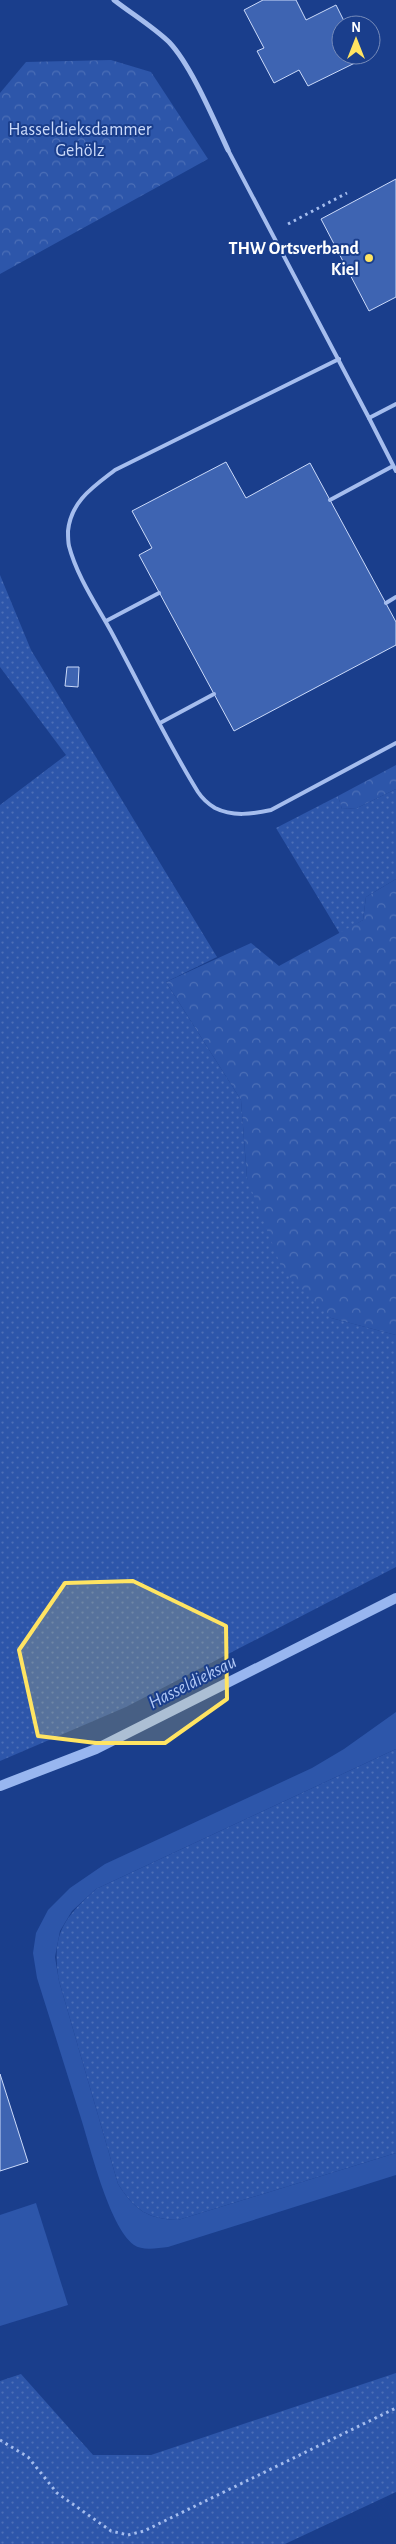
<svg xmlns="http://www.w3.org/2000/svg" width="396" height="2544" viewBox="0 0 396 2544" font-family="'Alegreya Sans',sans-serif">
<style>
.grass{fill:url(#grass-dots)}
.forest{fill:url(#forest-crowns)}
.park{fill:#2d56aa}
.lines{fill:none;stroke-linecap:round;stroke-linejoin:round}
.stream{stroke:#98b6f0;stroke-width:10}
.building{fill:#3e64b2;stroke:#cbdafa}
.path{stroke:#a5bdee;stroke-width:3;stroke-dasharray:2.5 4;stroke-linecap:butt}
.service{stroke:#a5bdee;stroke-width:4}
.minor{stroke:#a5bdee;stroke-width:5}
.marked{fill:#ffe462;fill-opacity:0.2;stroke:#ffe462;stroke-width:4;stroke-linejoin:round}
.poi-dot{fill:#ffe462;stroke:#1a3e8c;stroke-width:2}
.labels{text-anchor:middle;stroke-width:4;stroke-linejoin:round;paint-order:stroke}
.park-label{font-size:18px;fill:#cbdafa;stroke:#1a3e8c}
.poi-label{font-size:18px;font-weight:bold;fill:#fff;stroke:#1a3e8c;text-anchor:end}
.water-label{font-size:19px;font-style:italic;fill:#b1c8f5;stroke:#1a3e8c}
</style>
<defs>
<pattern id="grass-dots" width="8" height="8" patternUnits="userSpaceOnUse" patternTransform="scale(1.25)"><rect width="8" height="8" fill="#2d56aa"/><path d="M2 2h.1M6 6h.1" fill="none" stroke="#4c6fb7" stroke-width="1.8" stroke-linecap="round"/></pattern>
<pattern id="forest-crowns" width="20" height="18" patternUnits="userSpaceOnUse" patternTransform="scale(1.25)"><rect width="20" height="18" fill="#2d56aa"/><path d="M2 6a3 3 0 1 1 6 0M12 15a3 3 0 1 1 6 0" fill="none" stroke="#4c6fb7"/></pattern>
</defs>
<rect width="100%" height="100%" fill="#1a3e8c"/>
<g class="grass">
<path d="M0 575 31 650 217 957 166 982 241 1100 247 1178 331 1318 396 1335V1567L126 1707 0 1761V805L66 755 0 667Z"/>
<path d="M396 789V879L366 897 363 920 340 934 276 828 338 796 342 809 357 808Z"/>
<path d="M396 1749V2153L178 2220C147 2219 135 2210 118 2184L59 1981C51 1934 63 1919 96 1889Z"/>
<path d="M396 2373V2492L285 2544H0V2381L21 2374 93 2455H151Z"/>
</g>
<g class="forest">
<path d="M111 60 151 72 208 159 0 274V93L26 62Z"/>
<path d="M396 765V789L357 808 342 809 338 796Z"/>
<path d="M396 879V1335L331 1318 282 1269 247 1178 241 1100 166 982 251 943 279 966 363 920 366 897Z"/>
</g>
<g class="park">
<path d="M396 1712V1749L96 1889 72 1911 60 1931 55 1957 59 1981 118 2184C135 2210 147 2219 178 2220L396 2153V2175L168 2247C158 2248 142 2251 134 2245 108 2225 90 2145 79 2112 65 2067 51 2022 37 1978L33 1953 36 1933 48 1910 70 1888 105 1864 312 1768 344 1749Z"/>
<path d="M36 2203 68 2305 0 2326V2215Z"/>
</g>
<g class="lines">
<path class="stream" d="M0 1786 96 1749 396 1598"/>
</g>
<g class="building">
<path d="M263 0H296L306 20 336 5 346 25H341V55H361L363 59 308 86 299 70 274 83 257 51 264 48 244 10Z"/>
<path d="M396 179V297L369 311 321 219Z"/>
<path d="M226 462 246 498 310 463 396 622V645L234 731 139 555 152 548 132 511Z"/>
<path d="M67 667H79L78 687 65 686Z"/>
<path d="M0 2074 28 2162 0 2171Z"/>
</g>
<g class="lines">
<g class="path">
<path d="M288 224 347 193"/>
<path d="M0 2440 28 2457 57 2493 111 2531 128 2535 144 2531 396 2408"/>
</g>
<g class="service">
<path d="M228 150 369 418 396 404"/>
<path d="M339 359 115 470C93 487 71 501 68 531 68 535 68 542 69 546 77 577 98 607 113 635 141 687 167 742 198 792 202 798 210 805 215 808 233 817 252 814 271 810L396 743"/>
<path d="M369 418 396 471"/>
<path d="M330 500 393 466"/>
<path d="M386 603 396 597"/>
<path d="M106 621 159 593"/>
<path d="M160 723 214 694"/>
</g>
<path class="minor" d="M114 0C132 14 152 26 169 42 191 65 214 120 228 150"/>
</g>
<path class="marked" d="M133 1581 226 1626 227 1699 165 1743H96L38 1736 19 1650 65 1583Z"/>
<circle class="poi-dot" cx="369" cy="258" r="5"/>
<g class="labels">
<g class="park-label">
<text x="80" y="135">Hasseldieksdammer<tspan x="80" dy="21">Gehölz</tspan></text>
</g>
<g class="poi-label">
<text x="359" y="254">THW Ortsverband<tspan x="359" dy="21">Kiel</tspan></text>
</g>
<g class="water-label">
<text transform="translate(192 1681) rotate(-27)" y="7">Hasseldieksau</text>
</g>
</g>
<g transform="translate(356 40)"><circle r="24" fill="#1a3e8c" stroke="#768bba"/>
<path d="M0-4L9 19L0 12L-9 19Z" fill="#ffe462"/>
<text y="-8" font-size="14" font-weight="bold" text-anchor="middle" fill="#ffffff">N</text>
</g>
</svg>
